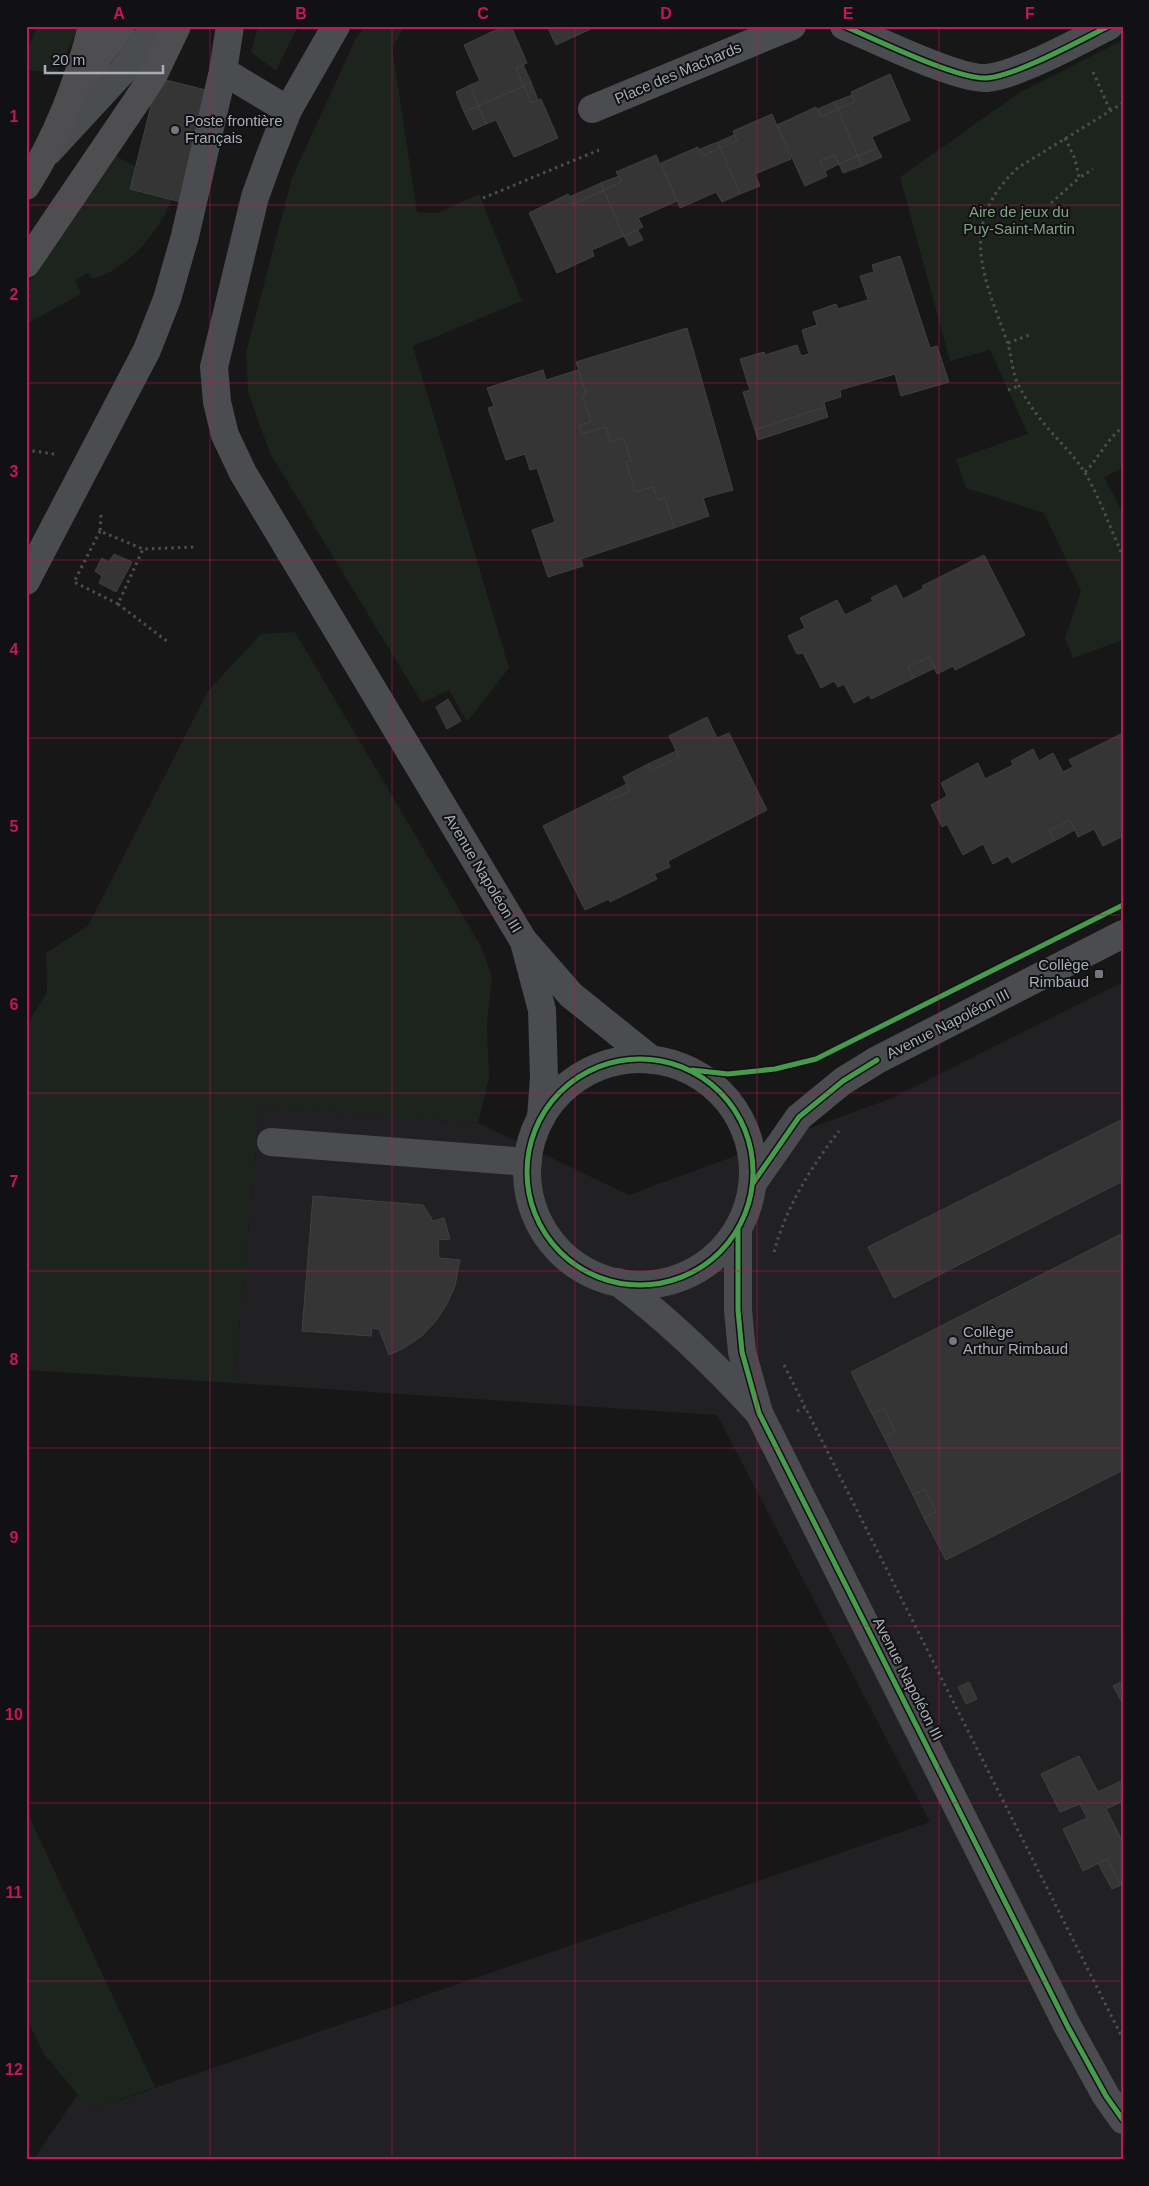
<svg xmlns="http://www.w3.org/2000/svg" width="1149" height="2186" viewBox="0 0 1149 2186" font-family="Helvetica,sans-serif">
<style>
.built{fill:#212123}
.green{fill:#1d241e}
.building{fill:#353536;stroke:#3f4043}
.lines{fill:none;stroke-linecap:round;stroke-linejoin:round}
.path{stroke:#4d4e52;stroke-width:3;stroke-dasharray:2.5 4;stroke-linecap:butt}
.minor{stroke:#4b4c50;stroke-width:28}
.highway{stroke:#4e4e51;stroke-width:28}
.cycleway-casing{stroke:#111113;stroke-width:8}
.cycleway{stroke:#469c4c;stroke-width:5}
.grid{fill:none;stroke:#c2185b;stroke-width:1;stroke-opacity:0.55}
.poi-dot{fill:#757880;stroke:#111113;stroke-width:2}
.labels{text-anchor:middle;stroke-width:4;stroke-linejoin:round;paint-order:stroke}
.street-label{font-size:15px;fill:#a8adb8;stroke:#111113}
.poi-label{font-size:15px;fill:#a8adb8;stroke:#111113;text-anchor:start}
.park-label{font-size:15px;fill:#7fa381;stroke:#111113}
.neatline{fill:none;stroke:#c2185b;stroke-width:2}
.grid-label{font-size:16px;text-anchor:middle;font-weight:bold;fill:#c2185b}
</style>
<rect width="100%" height="100%" fill="#171717"/>
<path class="built" d="M1123 982V2160H33L78 2094 91 2110 930 1822 717 1415 234 1383 260 1106 478 1123 629 1195 892 1098Z"/>
<g class="green">
<path d="M38 26H79L57 73 26 70V52Z"/>
<path d="M258 26H298L276 71 251 52Z"/>
<path d="M365 26H405L392 47 417 212 437 213 479 194 522 301 413 346 509 668 467 722 449 690 422 703 270 453 248 392 246 352 292 178 355 40Z"/>
<path d="M1123 40V468L1104 477 1123 513V640L1073 658 1065 638 1081 591 1044 513 966 488 956 459 1028 434 990 350 950 361 900 177 1019 93Z"/>
<path d="M116 156 136 167 172 200C158 233 128 269 92 279L88 273 75 280 81 294 26 324V287Z"/>
<path d="M295 632 481 946 492 977 487 1024 489 1078 478 1123 260 1106 234 1383 26 1370V1026L47 992 46 953 88 926 208 691 261 634Z"/>
<path d="M26 1810 155 2087 91 2110 44 2054 26 2017Z"/>
</g>
<g class="building">
<path d="M504 26H511L527 63 516 68 524 86 478 106 470 85 480 81 464 45Z"/>
<path d="M547 26H592L593 28 556 45Z"/>
<path d="M523 65 531 82 524 86 516 68Z"/>
<path d="M890 74 910 120 872 137 877 148 858 156 838 109 855 102 851 92Z"/>
<path d="M158 78 214 92 185 203 130 189Z"/>
<path d="M531 82 538 100 531 103 524 86Z"/>
<path d="M470 85 478 106 464 112 456 92Z"/>
<path d="M524 86 531 103 541 99 558 138 514 157 496 120 486 124 478 106Z"/>
<path d="M852 95 855 102 838 109 834 102Z"/>
<path d="M834 102 838 109 821 117 818 109Z"/>
<path d="M478 106 486 124 473 130 464 112Z"/>
<path d="M816 107 821 117 838 109 858 156 839 164 834 155 820 161 827 176 805 186 777 125Z"/>
<path d="M772 114 791 159 755 174 760 186 740 194 720 148 737 141 733 131Z"/>
<path d="M734 135 737 141 720 148 718 142Z"/>
<path d="M718 142 720 148 702 156 700 149Z"/>
<path d="M698 147 702 156 720 148 740 194 722 202 716 192 680 208 661 163Z"/>
<path d="M877 148 882 157 862 166 858 156Z"/>
<path d="M656 155 677 201 638 218 643 227 624 236 604 190 622 182 616 172Z"/>
<path d="M834 155 839 164 825 171 820 161Z"/>
<path d="M858 156 862 166 843 173 839 164Z"/>
<path d="M619 176 622 182 604 190 601 183Z"/>
<path d="M601 183 604 190 573 204 569 197Z"/>
<path d="M604 191 624 236 592 250 594 256 557 273 529 213 568 194 573 204Z"/>
<path d="M638 230 643 240 629 246 624 236Z"/>
<path d="M900 256 930 348 937 346 949 382 901 396 895 374 840 390 841 397 824 402 825 407 755 430 743 392 750 390 740 359 764 352 765 355 797 345 801 356 809 354 802 330 817 325 813 312 836 304 838 309 868 300 860 276 874 272 872 265Z"/>
<path d="M687 328 733 490 703 498 709 516 674 528 665 498 658 500 653 487 635 492 626 462 631 461 624 438 610 442 606 427 582 434 579 425 591 422 582 396 586 394 576 362Z"/>
<path d="M543 370 546 380 578 370 586 394 582 396 591 422 579 425 582 434 606 427 610 442 624 438 631 461 626 462 635 492 653 487 658 500 665 498 674 528 581 559 583 566 548 577 532 530 555 522 537 468 530 470 525 454 506 460 488 408 494 406 487 388Z"/>
<path d="M825 407 828 417 758 440 755 430Z"/>
<path d="M114 554 132 562 116 592 99 583 102 576 95 571 102 558 109 562Z"/>
<path d="M984 555 1025 635 955 670 953 666 937 674 929 657 908 667 914 678 871 699 869 695 854 703 844 684 838 687 834 681 821 688 803 653 797 654 788 636 805 628 800 618 837 600 845 615 873 601 871 598 896 585 903 599 924 588 922 586Z"/>
<path d="M929 657 935 668 914 678 908 667Z"/>
<path d="M448 699 461 721 447 729 436 707Z"/>
<path d="M707 717 717 738 729 733 767 810 668 861 670 867 654 874 657 879 610 902 609 899 585 910 543 826 605 795 608 801 630 791 623 777 648 764 651 771 679 757 669 736Z"/>
<path d="M1123 733V836L1103 846 1094 829 1078 837 1070 820 1050 830 1054 841 1012 863 1008 856 993 864 983 844 963 855 947 824 942 827 931 805 947 796 941 783 978 763 985 779 1013 765 1011 761 1033 749 1039 761 1053 753 1063 772 1073 767 1069 760Z"/>
<path d="M676 751 679 757 651 771 648 764Z"/>
<path d="M627 784 630 791 608 801 605 795Z"/>
<path d="M1070 820 1075 830 1054 841 1050 830Z"/>
<path d="M1123 1119V1181L894 1298 868 1247Z"/>
<path d="M313 1196 423 1205 433 1221 444 1218 450 1239 438 1240 439 1258 460 1260 455 1286 447 1304 435 1322 422 1336 404 1348 389 1355 379 1329 372 1328 371 1336 302 1331Z"/>
<path d="M1123 1233V1470L946 1560 924 1518 936 1512 925 1489 913 1495 884 1437 895 1431 884 1408 872 1414 851 1372Z"/>
<path d="M884 1408 895 1431 884 1437 872 1414Z"/>
<path d="M925 1489 936 1512 924 1518 913 1495Z"/>
<path d="M1123 1681V1704L1113 1686Z"/>
<path d="M969 1682 977 1699 966 1704 958 1687Z"/>
<path d="M1079 1756 1098 1792 1123 1780V1801L1106 1809 1123 1842V1884L1121 1885 1107 1859 1083 1871 1063 1829 1087 1818 1080 1804 1060 1812 1041 1774Z"/>
<path d="M1107 1859 1121 1885 1112 1889 1098 1863Z"/>
</g>
<g class="lines">
<g class="path">
<path d="M1093 72 1110 110"/>
<path d="M1123 103 1019 167C957 223 983 275 1007 341 1012 356 1012 375 1020 388 1026 399 1033 410 1041 420 1055 438 1073 453 1085 473 1100 498 1110 528 1123 556"/>
<path d="M1065 138 1075 159 1079 178 1093 169"/>
<path d="M483 198 599 150"/>
<path d="M1051 203 1079 178"/>
<path d="M1008 343 1032 334"/>
<path d="M1008 390 1019 386"/>
<path d="M26 450 54 454"/>
<path d="M1085 472C1099 458 1106 440 1123 427"/>
<path d="M101 515 100 531 143 549 195 547"/>
<path d="M100 531 74 582 118 604 143 549"/>
<path d="M118 604 168 642"/>
<path d="M774 1252C786 1207 811 1167 839 1131"/>
<path d="M784 1365 805 1407"/>
<path d="M797 1411 805 1407 1123 2039"/>
</g>
<g class="minor">
<path d="M336 26 288 110 271 153 255 197 214 367 217 402 225 435 243 473 523 940 571 995 652 1060"/>
<path d="M844 26C875 39 958 80 987 78 1018 75 1079 41 1109 26"/>
<path d="M223 71 288 110"/>
<path d="M592 109 792 26"/>
<path d="M49 151 122 72 155 26"/>
<path d="M26 581 147 350 167 299 185 236 223 71 230 26"/>
<path d="M525 946 542 1010 544 1077 541 1118"/>
<circle cx="640" cy="1172" r="113"/>
<path d="M271 1142 528 1162"/>
<path d="M753 1183 799 1117 843 1081 877 1060 1123 934"/>
<path d="M738 1230V1310L742 1352 758 1409"/>
<path d="M618 1282C670 1321 715 1365 759 1413L1068 2027 1106 2096 1123 2120"/>
</g>
<g class="highway">
<path d="M84 76 121 26"/>
<path d="M26 186C58 136 78 84 92 26"/>
<path d="M26 264 140 96 154 74 177 26"/>
</g>
<defs>
<g id="cycleway">
<path d="M844 26C875 39 958 80 987 78 1018 75 1079 41 1109 26"/>
<circle cx="640" cy="1172" r="113"/>
<path d="M692 1070 728 1074 775 1069 816 1059 1123 905"/>
<path d="M753 1183 799 1117 843 1081 877 1060"/>
<path d="M738 1230V1310L742 1352 759 1413 1068 2027 1106 2096 1123 2120"/>
</g>
</defs>
<use href="#cycleway" class="cycleway-casing"/>
<use href="#cycleway" class="cycleway"/>
</g>
<path class="grid" d="M210 26V2160M392 26V2160M575 26V2160M757 26V2160M939 26V2160M26 205H1123M26 383H1123M26 560H1123M26 738H1123M26 915H1123M26 1093H1123M26 1271H1123M26 1448H1123M26 1626H1123M26 1803H1123M26 1981H1123"/>
<g class="poi-dot">
<circle cx="175" cy="130" r="5"/>
<rect x="1094" y="969" width="10" height="10" rx="2.5"/>
<circle cx="953" cy="1341" r="5"/>
</g>
<g class="labels">
<g class="street-label">
<text transform="translate(678 73) rotate(-23)" y="5">Place des Machards</text>
<text transform="translate(483 873) rotate(59)" y="5">Avenue Napoléon III</text>
<text transform="translate(948 1024) rotate(-27)" y="5">Avenue Napoléon III</text>
<text transform="translate(908 1679) rotate(63)" y="5">Avenue Napoléon III</text>
</g>
<g class="poi-label">
<text x="185" y="126">Poste frontière<tspan x="185" dy="17">Français</tspan></text>
<text x="1089" y="970" text-anchor="end">Collège<tspan x="1089" dy="17">Rimbaud</tspan></text>
<text x="963" y="1337">Collège<tspan x="963" dy="17">Arthur Rimbaud</tspan></text>
</g>
<g class="park-label">
<text x="1019" y="217">Aire de jeux du<tspan x="1019" dy="17">Puy-Saint-Martin</tspan></text>
</g>
</g>
<rect width="1149" height="2186" fill="none" stroke="#111113" stroke-width="55"/>
<path d="M45 65v8h118v-8" fill="none" stroke="#a8adb8" stroke-width="2.5"/>
<text x="52" y="65" font-size="15" fill="#a8adb8" stroke="#111113" stroke-width="4" paint-order="stroke">20 m</text>
<rect x="28" y="28" width="1094" height="2130" class="neatline"/>
<g class="grid-label">
<text x="119" y="19">A</text>
<text x="301" y="19">B</text>
<text x="483" y="19">C</text>
<text x="666" y="19">D</text>
<text x="848" y="19">E</text>
<text x="1030" y="19">F</text>
<text x="14" y="122">1</text>
<text x="14" y="300">2</text>
<text x="14" y="477">3</text>
<text x="14" y="655">4</text>
<text x="14" y="832">5</text>
<text x="14" y="1010">6</text>
<text x="14" y="1187">7</text>
<text x="14" y="1365">8</text>
<text x="14" y="1543">9</text>
<text x="14" y="1720">10</text>
<text x="14" y="1898">11</text>
<text x="14" y="2075">12</text>
</g>
</svg>
